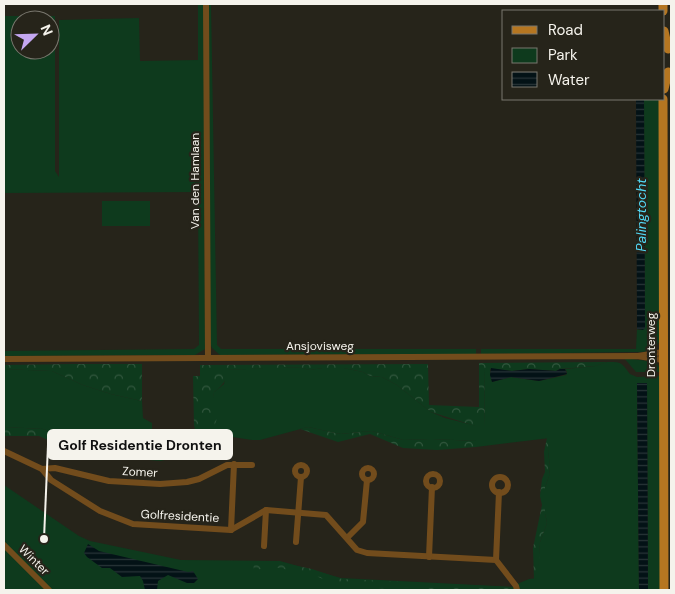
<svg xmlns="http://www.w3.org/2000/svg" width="675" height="594" viewBox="0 0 675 594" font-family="'DM Sans',sans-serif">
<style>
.green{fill:#0e3a1d;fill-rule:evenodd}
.forest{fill:url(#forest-crowns)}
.water{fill:url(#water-rules)}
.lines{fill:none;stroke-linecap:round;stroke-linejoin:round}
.minor{stroke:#724c1c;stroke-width:6}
.major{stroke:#b57621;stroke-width:9}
.labels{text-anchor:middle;stroke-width:4.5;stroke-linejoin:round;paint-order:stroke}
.street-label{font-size:12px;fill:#f5f3ec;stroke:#26241a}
.water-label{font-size:14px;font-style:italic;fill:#52d7f4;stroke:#26241a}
.leader{fill:none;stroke:#f5f3ec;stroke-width:2}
.callout-dot{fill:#f5f3ec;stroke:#26241a;stroke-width:2}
.callout{fill:#f5f3ec;stroke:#f5f3ec;stroke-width:2}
.callout-label{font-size:14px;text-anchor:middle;font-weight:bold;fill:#111}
</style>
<defs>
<pattern id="forest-crowns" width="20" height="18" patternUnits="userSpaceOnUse" patternTransform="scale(1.25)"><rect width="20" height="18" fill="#0e3a1d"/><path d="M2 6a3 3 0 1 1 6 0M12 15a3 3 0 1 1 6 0" fill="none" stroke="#32573e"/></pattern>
<pattern id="water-rules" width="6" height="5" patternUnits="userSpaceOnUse" patternTransform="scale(1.25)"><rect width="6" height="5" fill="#031216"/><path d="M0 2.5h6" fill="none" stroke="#283538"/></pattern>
</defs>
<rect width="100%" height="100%" fill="#26241a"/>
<g class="green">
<path d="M198 4H204L205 349 195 355 4 356V351L194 349 199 345 198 192 4 193V16H55V171L59 177V20L139 18 140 61 198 60ZM20 20H50V50H20Z"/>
<path d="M207 4H211L217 345 221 349H476V354L220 355 212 348 210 343Z"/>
<path d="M644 99H659V342C653 353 642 352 631 352L481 354V349H636L637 329 638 330 645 328Z"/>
<rect x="102" y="201" width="48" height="25"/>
<path d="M624 358 655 362 660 368V372H636Z"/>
<path d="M607 362C622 362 621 362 630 374L637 377 660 376 661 590H648L647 383H637L639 590H520L517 584 529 579 537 578 540 542 547 523 545 514V487L549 476 550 466 548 453 550 438 476 447V441L431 439 403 440 372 431 340 434 308 427 260 440H252L226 436 220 437 198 453 160 461 136 452 127 446 120 448H102L71 438 59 436 43 429 4 427V369L52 371 83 385 111 394 142 401 143 418 152 423V443C171 444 191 449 206 437L214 392 224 384 226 370 284 367 303 368 310 370 322 368H344L363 372 370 376 382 377 397 385 431 412 445 418 485 428 484 368H491L490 370 492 382 511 377 539 381 566 375 567 372 565 369 595 366Z"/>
<path d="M4 485 79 536 90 541 181 560 280 561 341 578 514 587 515 590H4Z"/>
</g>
<g class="forest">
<path d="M607 362 595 366 560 369 556 371 529 369 512 371 484 368 485 429 431 412 397 385 382 377 370 376 363 372 344 368H322L310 370 303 368 284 367 279 371 273 368 226 370C227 381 223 385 214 392L213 401 218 405C220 421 211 434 198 444L194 425 193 376H200V365L428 364 429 405 479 407V363Z"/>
<path d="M74 364H142V401L111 394 83 385 52 371 4 369V365Z"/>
<path d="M4 427 43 429 59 436 71 438 102 448H120L126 446 136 452 160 461 109 456 55 443 39 436H4Z"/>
<path d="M308 427 340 434 372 431 403 440 431 439 476 441V447L437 450 403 448 370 434 338 442 300 429Z"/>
<path d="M547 438H551V440L548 453 550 466 549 476 545 487V514L547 523 540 542 538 578 534 579 533 548 542 505 540 496 542 479 545 472 544 452Z"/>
<path d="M273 561 312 569 342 579 511 587 512 590H431L414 587 403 588 396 590 370 587 366 584 355 587 343 585 336 580H325L314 575 274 567 254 570 253 563Z"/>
</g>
<g class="water">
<path d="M636 99H644L645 328 643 330 637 329Z"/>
<path d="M491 368 512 371 529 369 556 371 560 369H565L567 374 539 381 511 377 492 382 490 375Z"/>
<path d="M637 383H647L648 590H639Z"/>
<path d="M88 544 99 551 188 572 193 571 198 579 194 583H187L168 575 158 581 157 590H145L143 581 140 576 122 577 110 568H102L87 557 84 553Z"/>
</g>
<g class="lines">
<g class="minor">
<path d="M206 4 208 358"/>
<path d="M638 356 663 352"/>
<path d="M4 359 637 356 663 360"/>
<path d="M4 451 42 469 51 480 100 511 133 524 231 530 266 510 326 515 357 550 367 553 496 560 516 586 517 590"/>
<circle cx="301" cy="471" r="6"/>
<circle cx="368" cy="474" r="6"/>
<path d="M42 469 55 468 109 481 160 484 187 482 199 479 227 465H252"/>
<circle cx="433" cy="481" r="7"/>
<circle cx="500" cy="485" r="8"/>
<path d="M231 530 234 464"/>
<path d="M347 538 363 522 367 480"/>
<path d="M296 542 301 477"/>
<path d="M4 545 49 590"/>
<path d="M264 546 266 510"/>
<path d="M429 557 432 487"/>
<path d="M496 560 499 492"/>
</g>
<g class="major">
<path d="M663 4V11"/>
<path d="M664 31 668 49"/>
<path d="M664 89 668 72"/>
<path d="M663 99 664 590"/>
</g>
</g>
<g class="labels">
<g class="street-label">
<text transform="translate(195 181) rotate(-90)" y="4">Van den Hamlaan</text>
<text transform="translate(651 345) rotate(-90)" y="4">Dronterweg</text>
<text x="320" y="350">Ansjovisweg</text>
<text transform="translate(140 472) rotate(3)" y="4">Zomer</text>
<text transform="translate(180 516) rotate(3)" y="4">Golfresidentie</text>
<text transform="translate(34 560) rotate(45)" y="4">Winter</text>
</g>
<g class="water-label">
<text transform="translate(641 215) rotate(-90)" y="5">Palingtocht</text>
</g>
</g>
<path class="leader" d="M44 539L48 445"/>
<circle class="callout-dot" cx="44" cy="539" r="5"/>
<rect class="callout" x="48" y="430" width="184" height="29" rx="5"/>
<g class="callout-label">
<text x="140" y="450">Golf Residentie Dronten</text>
</g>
<rect width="675" height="594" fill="none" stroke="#f5f3ec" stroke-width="10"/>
<rect x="502" y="10" width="162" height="90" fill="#26241a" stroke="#79776e"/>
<rect x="512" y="26" width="25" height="8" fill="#b57621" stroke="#79776e"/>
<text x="548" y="35" font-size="15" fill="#f5f3ec">Road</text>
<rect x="512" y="48" width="25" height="15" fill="#0e3a1d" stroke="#79776e"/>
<text x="548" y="60" font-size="15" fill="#f5f3ec">Park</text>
<rect x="512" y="72" width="25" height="15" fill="url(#water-rules)" stroke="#79776e"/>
<text x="548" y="85" font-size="15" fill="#f5f3ec">Water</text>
<g transform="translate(35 35) rotate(67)"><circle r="24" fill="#26241a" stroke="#79776e"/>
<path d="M0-4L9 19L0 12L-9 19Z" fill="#c4a7f1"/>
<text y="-8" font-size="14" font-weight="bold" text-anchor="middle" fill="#f5f3ec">N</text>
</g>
</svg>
